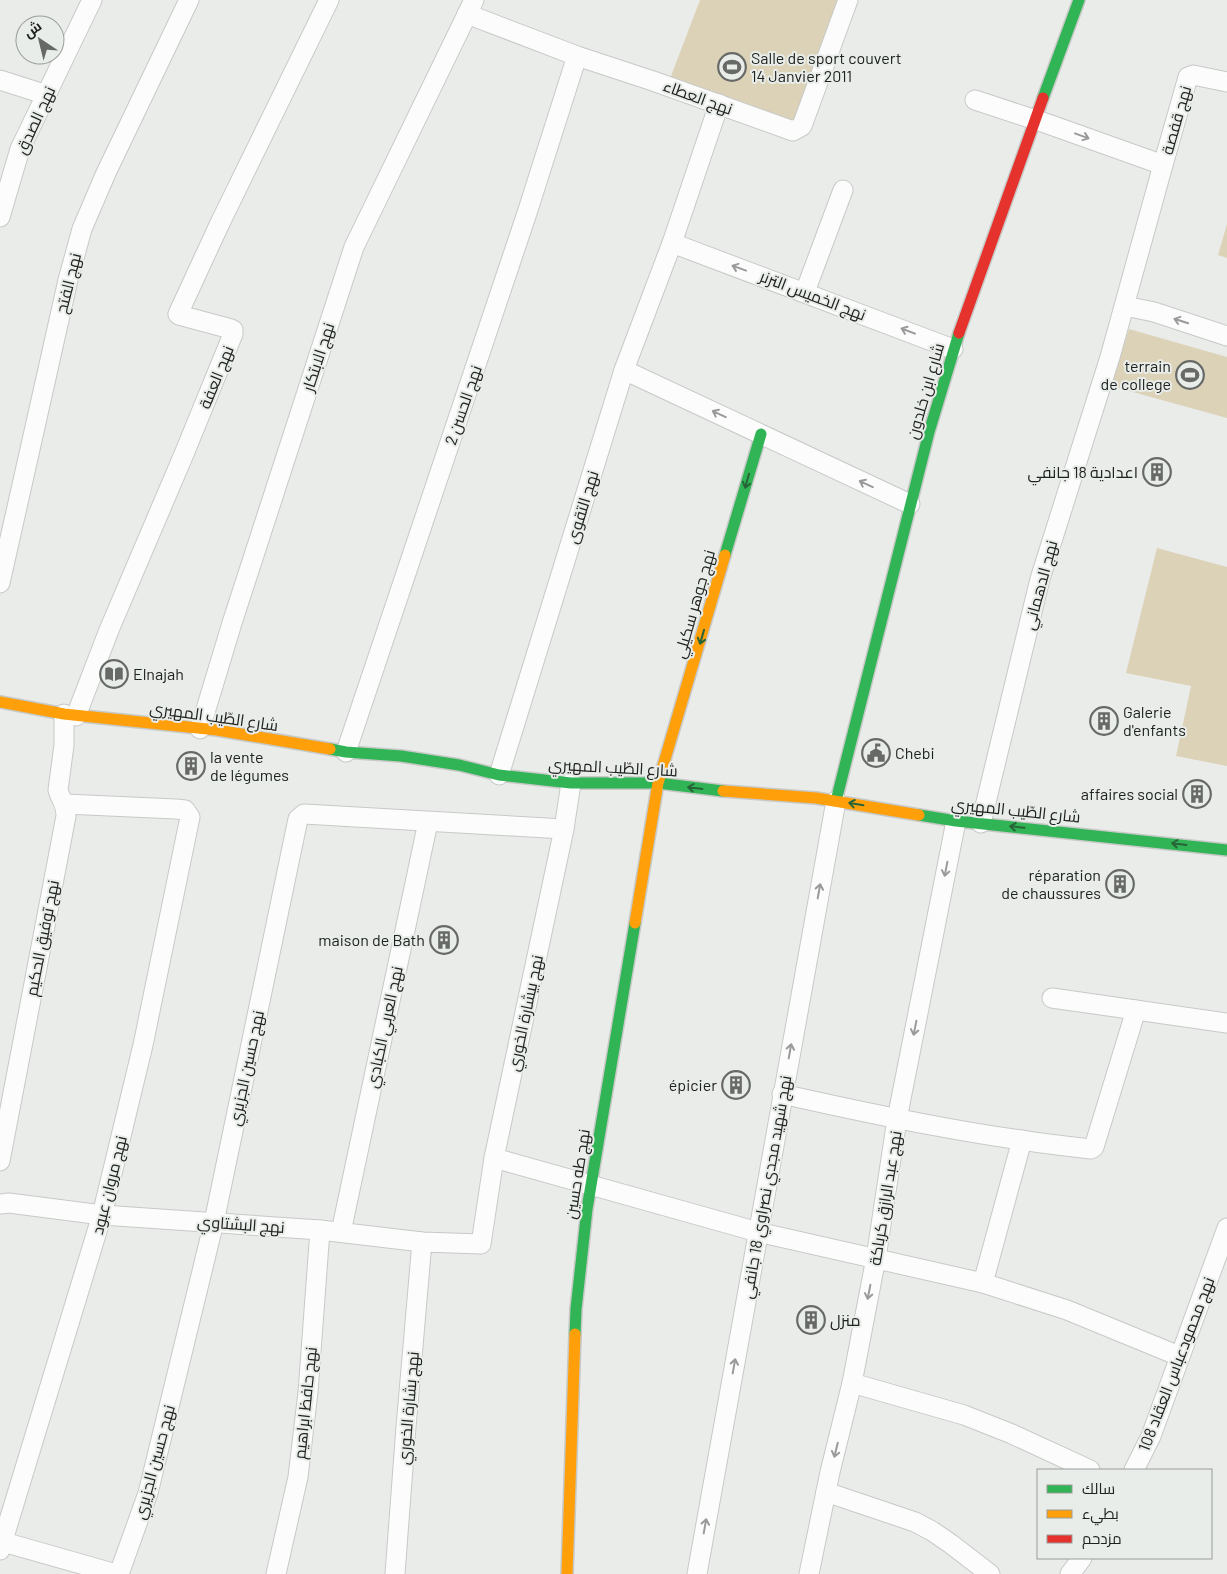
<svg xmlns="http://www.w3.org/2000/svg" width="1227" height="1574" viewBox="0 0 1227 1574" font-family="Barlow,Cairo,sans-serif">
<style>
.green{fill:#dcd2b8}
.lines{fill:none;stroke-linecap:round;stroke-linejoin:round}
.street-casing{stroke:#c7c9c7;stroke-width:21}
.fast-casing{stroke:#c7c9c7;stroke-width:14}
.slow-casing{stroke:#c7c9c7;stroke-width:14}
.jam-casing{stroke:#c7c9c7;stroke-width:14}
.street{stroke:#fcfcfc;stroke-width:19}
.fast{stroke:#30b455;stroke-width:11}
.slow{stroke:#ff9f0a;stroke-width:11}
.jam{stroke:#e5322d;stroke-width:11}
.oneway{stroke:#999a99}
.oneway2{stroke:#276438}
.labels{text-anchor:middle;stroke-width:4;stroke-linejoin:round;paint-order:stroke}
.poi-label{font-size:16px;fill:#202220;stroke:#e9ede9;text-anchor:start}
.street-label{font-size:16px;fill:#202220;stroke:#e9ede9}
</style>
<rect width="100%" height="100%" fill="#eaecea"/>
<g class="green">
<path d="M700 0H844L797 125 668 84Z"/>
<path d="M1227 224V258L1218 255Z"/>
<path d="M1129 329 1227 357V418L1111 386Z"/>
<path d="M1157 548 1227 567V766L1176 756 1191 686 1126 673Z"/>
</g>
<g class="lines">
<defs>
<g id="street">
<path d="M467 14 577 56 653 81 793 131 802 126 848 0"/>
<path d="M0 80 47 95"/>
<path d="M975 100 1048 124 1163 165"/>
<path d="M0 217 20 149 92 0"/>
<path d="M672 243 953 349"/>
<path d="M805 292 843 190"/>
<path d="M1125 306 1154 312 1227 336"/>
<path d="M624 370 910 504"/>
<path d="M0 583 68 280 82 229 106 173 189 0"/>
<path d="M76 716 109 630 184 454 233 334V330L231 329 179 315 178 314 220 223 329 0"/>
<path d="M200 729 232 623 354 247 474 0"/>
<path d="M346 752 527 213 577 56"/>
<path d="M499 775 624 370 672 243 719 104"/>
<path d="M981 823 1040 579 1110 357 1163 165 1188 77 1193 75 1227 82"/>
<path d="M1052 998 1227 1023"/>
<path d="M782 1094C884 1117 987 1138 1091 1149L1094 1147 1136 1010"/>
<path d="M494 1158 758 1232 983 1283 1067 1310 1179 1356"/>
<path d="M0 1161 66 816C66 801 61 802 58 790L64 745V714"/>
<path d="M0 1204 9 1203 102 1215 320 1230 422 1242 481 1244 494 1158 564 829 571 783"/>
<path d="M341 1232 428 822"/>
<path d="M983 1283 1022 1140"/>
<path d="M852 1383 964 1415 1012 1434 1090 1470"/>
<path d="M1134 1470 1151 1436 1227 1228"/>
<path d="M826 1492 915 1522 932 1531 951 1544 990 1574"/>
<path d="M0 1541 116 1574"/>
<path d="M0 1550 102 1215 143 1045 190 817 185 810 176 809 65 804"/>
<path d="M119 1574 148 1493 214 1222 298 819 304 814 564 829"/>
<path d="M276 1574 298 1477 308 1392 320 1230"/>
<path d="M395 1574 406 1427 422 1242"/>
<path d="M697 1574 836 801"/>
<path d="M809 1574 830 1472 852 1383 876 1258 897 1119 956 821"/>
<path d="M1070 1574 1082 1558"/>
</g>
<g id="fast">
<path d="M1043 98 1079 0"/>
<path d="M725 555 761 434"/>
<path d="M330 749 346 752 401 756 459 765 499 775 571 783H658L723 791"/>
<path d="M836 801 929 432 959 333"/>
<path d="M919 815 956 821 1227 850"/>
<path d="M575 1334 576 1309 587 1209 635 923"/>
</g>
<g id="slow">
<path d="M0 702 64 714 217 730 330 749"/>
<path d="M723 791 816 798 919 815"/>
<path d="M635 923 658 783 725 555"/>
<path d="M567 1574 575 1334"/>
</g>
<path id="jam" d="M959 333 1043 98"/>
</defs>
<use href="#street" class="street-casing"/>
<use href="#fast" class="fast-casing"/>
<use href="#slow" class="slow-casing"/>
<use href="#jam" class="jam-casing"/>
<use href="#street" class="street"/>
<use href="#fast" class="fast"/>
<use href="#slow" class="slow"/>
<use href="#jam" class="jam"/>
</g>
<defs><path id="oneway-shaft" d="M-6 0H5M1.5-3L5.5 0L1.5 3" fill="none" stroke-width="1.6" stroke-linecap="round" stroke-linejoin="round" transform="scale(1.25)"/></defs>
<g class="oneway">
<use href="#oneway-shaft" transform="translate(1082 136) rotate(20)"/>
<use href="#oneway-shaft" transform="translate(739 268) rotate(-160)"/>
<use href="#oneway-shaft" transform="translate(1181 321) rotate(-162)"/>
<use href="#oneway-shaft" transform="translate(908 331) rotate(-159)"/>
<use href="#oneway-shaft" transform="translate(719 414) rotate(-155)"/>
<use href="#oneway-shaft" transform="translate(866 484) rotate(-155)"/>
<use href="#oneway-shaft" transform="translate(946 869) rotate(101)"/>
<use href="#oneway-shaft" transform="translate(819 891) rotate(-80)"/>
<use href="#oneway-shaft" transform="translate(915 1028) rotate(101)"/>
<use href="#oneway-shaft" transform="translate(790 1051) rotate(-80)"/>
<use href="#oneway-shaft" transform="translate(869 1292) rotate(101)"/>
<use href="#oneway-shaft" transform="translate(734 1366) rotate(-80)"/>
<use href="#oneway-shaft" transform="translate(836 1450) rotate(104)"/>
<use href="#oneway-shaft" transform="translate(705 1526) rotate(-80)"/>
</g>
<g class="oneway2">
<use href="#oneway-shaft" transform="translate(747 481) rotate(106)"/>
<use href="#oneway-shaft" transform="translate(702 637) rotate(106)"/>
<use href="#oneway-shaft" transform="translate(695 788) rotate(-173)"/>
<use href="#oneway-shaft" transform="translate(856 804) rotate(-171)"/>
<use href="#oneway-shaft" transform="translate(1017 827) rotate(-174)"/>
<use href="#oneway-shaft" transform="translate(1179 844) rotate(-173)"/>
</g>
<defs>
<symbol id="stadium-ring" viewBox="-11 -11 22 22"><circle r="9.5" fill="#e9ede9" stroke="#676967" stroke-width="1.5"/><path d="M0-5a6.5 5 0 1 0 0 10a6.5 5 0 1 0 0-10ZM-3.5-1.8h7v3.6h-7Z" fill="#676967"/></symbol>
<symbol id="building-ring" viewBox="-11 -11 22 22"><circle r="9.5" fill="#e9ede9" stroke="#676967" stroke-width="1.5"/><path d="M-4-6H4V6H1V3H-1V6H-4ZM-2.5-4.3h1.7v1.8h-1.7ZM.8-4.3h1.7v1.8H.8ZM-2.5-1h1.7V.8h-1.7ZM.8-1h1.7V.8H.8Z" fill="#676967"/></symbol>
<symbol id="library-ring" viewBox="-11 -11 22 22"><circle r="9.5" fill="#e9ede9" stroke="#676967" stroke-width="1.5"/><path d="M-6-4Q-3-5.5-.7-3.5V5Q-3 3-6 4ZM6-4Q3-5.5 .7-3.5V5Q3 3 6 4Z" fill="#676967"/></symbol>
<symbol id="civic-ring" viewBox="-11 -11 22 22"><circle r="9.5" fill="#e9ede9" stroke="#676967" stroke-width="1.5"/><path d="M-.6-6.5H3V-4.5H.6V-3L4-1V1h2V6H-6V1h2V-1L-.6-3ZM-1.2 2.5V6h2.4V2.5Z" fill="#676967"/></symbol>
</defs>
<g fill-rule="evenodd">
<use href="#stadium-ring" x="716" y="51" width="32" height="32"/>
<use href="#stadium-ring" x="1174" y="359" width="32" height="32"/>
<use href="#building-ring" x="1141" y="456" width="32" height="32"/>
<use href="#library-ring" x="98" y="658" width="32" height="32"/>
<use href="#building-ring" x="1088" y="705" width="32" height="32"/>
<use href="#civic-ring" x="860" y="737" width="32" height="32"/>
<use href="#building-ring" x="175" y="750" width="32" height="32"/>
<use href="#building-ring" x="1181" y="778" width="32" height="32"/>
<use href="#building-ring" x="1104" y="868" width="32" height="32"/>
<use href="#building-ring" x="428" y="924" width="32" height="32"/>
<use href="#building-ring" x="720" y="1069" width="32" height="32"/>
<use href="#building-ring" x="795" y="1304" width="32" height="32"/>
</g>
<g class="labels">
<g class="poi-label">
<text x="751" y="64">Salle de sport couvert<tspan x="751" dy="18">14 Janvier 2011</tspan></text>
<text x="1171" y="372" text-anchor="end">terrain<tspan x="1171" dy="18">de college</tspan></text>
<text x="1138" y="478" text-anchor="end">اعدادية 18 جانفي</text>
<text x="133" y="680">Elnajah</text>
<text x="1123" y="718">Galerie<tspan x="1123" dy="18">d'enfants</tspan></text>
<text x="895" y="759">Chebi</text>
<text x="210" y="763">la vente<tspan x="210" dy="18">de légumes</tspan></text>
<text x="1178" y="800" text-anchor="end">affaires social</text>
<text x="1101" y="881" text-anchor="end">réparation<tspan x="1101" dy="18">de chaussures</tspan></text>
<text x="425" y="946" text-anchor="end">maison de Bath</text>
<text x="717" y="1091" text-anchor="end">épicier</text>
<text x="830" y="1326">منزل</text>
</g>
<g class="street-label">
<text transform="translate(698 97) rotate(20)" y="6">نهج العطاء</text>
<text transform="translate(35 120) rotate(-65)" y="6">نهج الصدق</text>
<text transform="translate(1176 120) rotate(-74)" y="6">نهج قفصة</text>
<text transform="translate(68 283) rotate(-76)" y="6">نهج الفتح</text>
<text transform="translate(813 295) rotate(21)" y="6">نهج الخميس الترنر</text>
<text transform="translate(318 357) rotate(-72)" y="6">نهج الابتكار</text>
<text transform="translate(216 377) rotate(-68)" y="6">نهج العفة</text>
<text transform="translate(925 391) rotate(-74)" y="6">شارع ابن خلدون</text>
<text transform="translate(463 405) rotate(-71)" y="6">نهج الحسن 2</text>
<text transform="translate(582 507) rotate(-73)" y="6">نهج التقوى</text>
<text transform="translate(1040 585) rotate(-75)" y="6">نهج الدهماني</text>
<text transform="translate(694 604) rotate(-74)" y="6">نهج جوهر سكيلي</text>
<text transform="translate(214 716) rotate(8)" y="6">شارع الطّيب المهيري</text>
<text transform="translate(613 767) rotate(3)" y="6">شارع الطّيب المهيري</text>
<text transform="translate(1016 810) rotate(6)" y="6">شارع الطّيب المهيري</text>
<text transform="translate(42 938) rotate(-79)" y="6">نهج توفيق الحكيم</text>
<text transform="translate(525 1013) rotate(-78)" y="6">نهج بيشارة الخوري</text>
<text transform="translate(384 1027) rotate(-78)" y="6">نهج العربي الكبادي</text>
<text transform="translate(246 1068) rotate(-78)" y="6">نهج حسين الجزيري</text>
<text transform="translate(577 1174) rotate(-81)" y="6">نهج طه حسين</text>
<text transform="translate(109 1185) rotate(-76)" y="6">نهج مروان عبود</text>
<text transform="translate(766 1187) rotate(-80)" y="6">نهج شهيد مجدي نصراوي 18 جانفي</text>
<text transform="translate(885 1198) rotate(-81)" y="6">نهج عبد الرازق كرباكة</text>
<text transform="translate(241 1224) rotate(4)" y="6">نهج البشتاوي</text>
<text transform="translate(1176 1364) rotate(-69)" y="6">نهج محمودعباس العقاد 108</text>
<text transform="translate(305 1403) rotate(-84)" y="6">نهج حافظ ابراهيم</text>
<text transform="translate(408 1408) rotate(-85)" y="6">نهج بشارة الخوري</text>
<text transform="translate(154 1462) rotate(-75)" y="6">نهج حسين الجزيري</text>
</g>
</g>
<rect x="1037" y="1469" width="175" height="90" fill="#e9ede9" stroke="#999c99"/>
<rect x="1047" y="1485" width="25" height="8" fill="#30b455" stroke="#999c99"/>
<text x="1082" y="1494" font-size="15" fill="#202220">سالك</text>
<rect x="1047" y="1510" width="25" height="8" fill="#ff9f0a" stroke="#999c99"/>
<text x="1082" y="1519" font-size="15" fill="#202220">بطيء</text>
<rect x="1047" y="1535" width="25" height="8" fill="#e5322d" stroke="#999c99"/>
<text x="1082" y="1544" font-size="15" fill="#202220">مزدحم</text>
<g transform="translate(40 40) rotate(325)"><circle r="24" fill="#e9ede9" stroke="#999c99"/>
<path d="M0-4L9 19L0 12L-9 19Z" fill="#676967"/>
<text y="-8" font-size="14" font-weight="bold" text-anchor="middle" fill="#202220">ش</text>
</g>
</svg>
